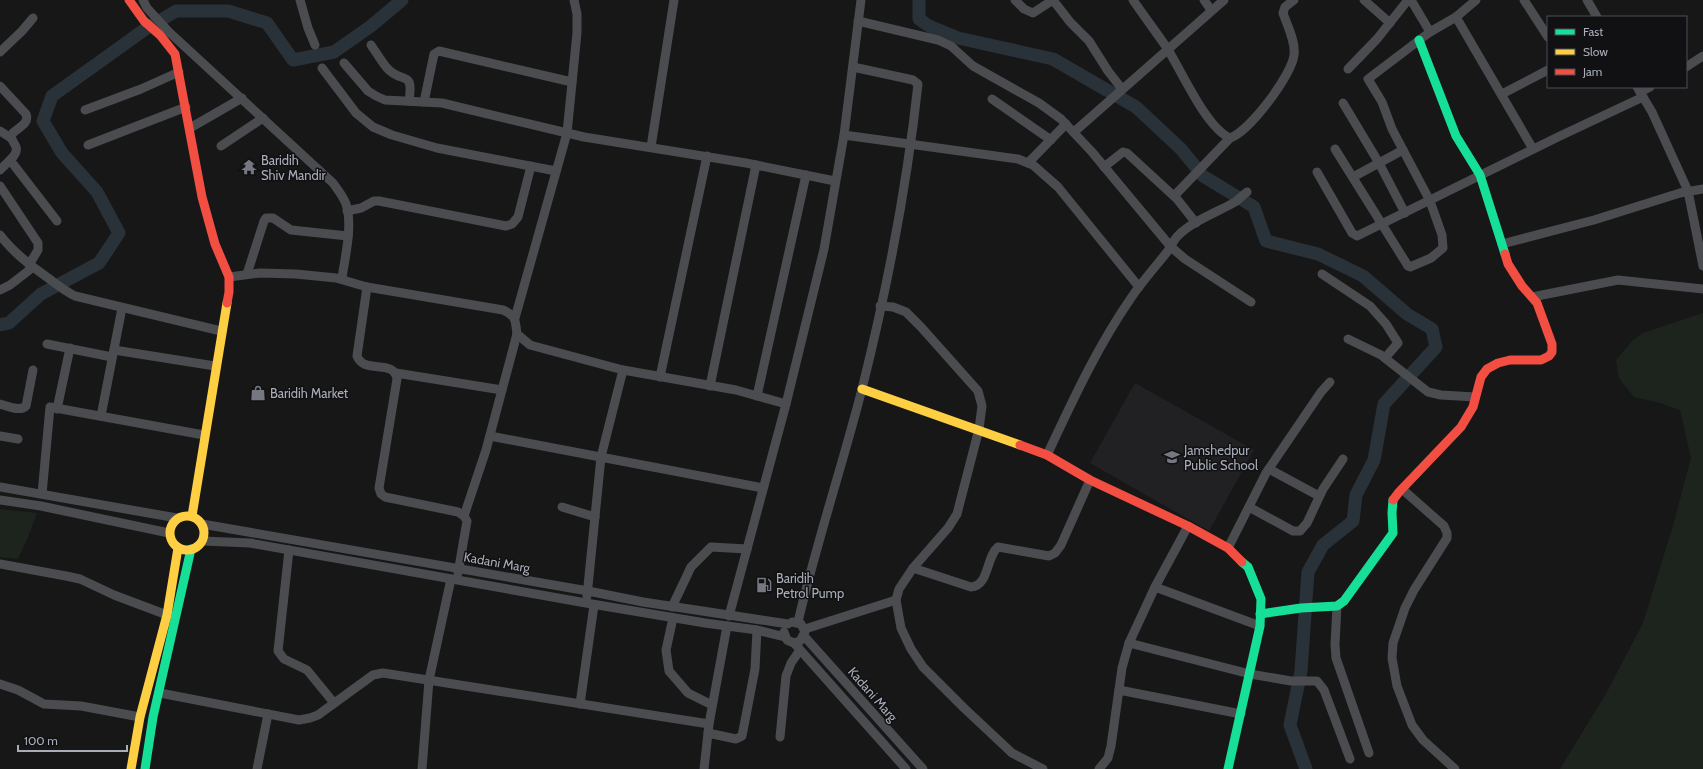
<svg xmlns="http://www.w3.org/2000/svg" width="1703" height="769" viewBox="0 0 1703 769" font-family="Cabin,sans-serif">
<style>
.built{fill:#212123}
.green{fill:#1d241e}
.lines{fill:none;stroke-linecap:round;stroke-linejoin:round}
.river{stroke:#2a3239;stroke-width:13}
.street{stroke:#4b4c50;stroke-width:9}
.fast{stroke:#16e098;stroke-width:9}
.slow{stroke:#ffcf43;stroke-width:9}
.jam{stroke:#f24e42;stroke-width:9}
.labels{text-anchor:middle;stroke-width:3;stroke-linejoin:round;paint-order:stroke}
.poi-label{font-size:13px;fill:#a8adb8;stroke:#111113;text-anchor:start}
.street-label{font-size:13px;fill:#a8adb8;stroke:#111113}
</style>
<rect width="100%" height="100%" fill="#171717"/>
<path class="built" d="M1135 383 1254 450 1209 531 1090 463Z"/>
<g class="green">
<path d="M1703 313V769H1560L1607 692 1643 623 1672 529 1691 458 1680 410 1660 403 1634 397 1619 378 1616 360 1633 340 1643 333Z"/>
<path d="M0 509 37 513 28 537 18 559 0 557Z"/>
</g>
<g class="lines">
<g class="river">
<path d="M919 0V19L929 26 958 38 1053 59 1136 107 1181 149 1203 176 1254 207 1266 241 1318 254 1363 276 1407 314 1432 329 1436 347 1384 404 1374 460 1356 495 1353 521 1323 545 1308 572 1301 671 1290 725 1306 769"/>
<path d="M0 325 9 323 41 294 99 263 119 233 97 192 62 153 43 121 52 96 144 30 176 11H228L267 23 293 60 334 52 371 26 402 0"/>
</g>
<g class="street">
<path d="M143 0 147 8 169 32 333 183C338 190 343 196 346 204 353 225 345 257 342 278"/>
<path d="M300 0 308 28 315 45"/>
<path d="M1015 0 1024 9 1033 13 1053 0"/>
<path d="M1053 0 1070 22 1089 41 1108 71 1122 89"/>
<path d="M1133 0C1144 16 1156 32 1167 48 1181 70 1206 128 1230 138 1249 132 1292 75 1294 55 1296 42 1287 25 1283 13L1285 7 1294 0"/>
<path d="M1204 0 1211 10"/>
<path d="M1364 0 1390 23"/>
<path d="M1411 0 1430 32"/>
<path d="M1524 0 1548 37"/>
<path d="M1587 0 1597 17"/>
<path d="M1456 17 1533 149"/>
<path d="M858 21 938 40 951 46 973 66 1039 103 1061 119 1092 152 1171 247 1185 259 1251 302"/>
<path d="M371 45C376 52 381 61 387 68 402 85 414 68 409 101"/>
<path d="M0 52 22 31 33 18"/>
<path d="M344 63 368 91 376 96 385 100 442 103 584 137 746 163 835 181"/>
<path d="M1686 67 1703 56"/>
<path d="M322 68 356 113 373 127 392 135 437 148 556 171"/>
<path d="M1348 69 1377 39 1408 0"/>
<path d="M0 86 26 114C30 124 17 128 11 135 11 140 14 142 16 147 19 155 5 164 0 170"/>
<path d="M1637 87 1652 112 1688 191 1703 266"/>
<path d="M1640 92 1650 87"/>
<path d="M1502 94 1548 70"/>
<path d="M992 99 1051 140"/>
<path d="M424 102 434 54 439 51 572 82"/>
<path d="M1343 103 1379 163 1405 213"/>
<path d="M85 110 141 89 179 72"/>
<path d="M190 128 242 98"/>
<path d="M0 131 11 138"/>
<path d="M1074 132 1224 0"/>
<path d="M844 135 1018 159 1033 165 1058 187 1139 287"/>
<path d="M88 145 186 107"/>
<path d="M221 146 263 118"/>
<path d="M651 147 674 0"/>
<path d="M1335 149 1408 266 1410 267 1431 258 1443 248 1442 235 1430 201 1392 129 1382 102 1368 79 1430 32 1456 17 1476 0"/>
<path d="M10 160 57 221"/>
<path d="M1028 163 1066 124"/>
<path d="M1104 167 1123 152 1127 153 1177 199 1196 223"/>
<path d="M1317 172 1352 233 1357 236 1560 136 1643 97"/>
<path d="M1353 177 1403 150"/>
<path d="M0 186 38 243V250L29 265"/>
<path d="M1174 196 1230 138"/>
<path d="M347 211 361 208 374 201H379L506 226 512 224 518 217 531 166"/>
<path d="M0 235C13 252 27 263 44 275 54 282 63 290 75 296L221 331"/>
<path d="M1502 244 1594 220 1680 193 1703 189"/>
<path d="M247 274 264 221 266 218H273L291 230 348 236"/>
<path d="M1322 274 1370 306 1386 324 1398 343 1385 358"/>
<path d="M229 277 260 273 296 274 336 278 367 287 503 310C517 316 515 321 517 334L530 345 623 370 736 390 786 404"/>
<path d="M367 287 357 356C364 375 394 358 397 379L379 488 381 494 385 497 458 512 464 516 467 521 458 573"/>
<path d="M0 290 10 285 32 268"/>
<path d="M1532 297 1618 280 1703 289"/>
<path d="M880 306 893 307 906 312 921 327 978 391 982 406 979 429 957 514 948 528 913 568 899 589 896 600 901 628 911 649 923 667 964 708 1012 753 1043 769"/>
<path d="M515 318 567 133 577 33V14L574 0"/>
<path d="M1348 339 1381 355 1428 392 1441 395 1475 397"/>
<path d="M47 344 112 357"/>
<path d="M114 350 215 366"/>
<path d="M396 373 502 390"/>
<path d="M660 377 707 156"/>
<path d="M710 386 756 165"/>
<path d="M757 396 806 175"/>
<path d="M0 404C7 406 20 412 26 406L33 370"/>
<path d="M57 409 70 348"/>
<path d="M101 416 122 308"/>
<path d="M0 436 18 439"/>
<path d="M490 436 763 488"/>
<path d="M1047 455C1072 402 1097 347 1131 298 1143 280 1158 264 1171 247 1177 226 1217 213 1235 202 1239 199 1243 195 1247 192"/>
<path d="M1269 469 1319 496"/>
<path d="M0 487 177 518"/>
<path d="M1402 489 1444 526 1447 533V538L1414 590 1405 608 1393 643 1392 658 1397 686 1412 725 1423 740 1455 769"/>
<path d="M42 494 50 407 204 435"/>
<path d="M0 500 41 506 169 533"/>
<path d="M562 507 595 517"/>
<path d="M1249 507 1293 531H1300L1307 523 1323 489 1343 459"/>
<path d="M464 516 486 450 517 334"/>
<path d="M202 524 588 591 643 602 788 624"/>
<path d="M203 541 250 543 586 603 705 623 757 630 785 637"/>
<path d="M1228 548 1266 473 1321 392 1330 382"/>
<path d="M289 550 278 651 284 659 307 670 334 703"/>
<path d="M0 564 66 576 80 579 114 595 167 615"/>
<path d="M913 568 971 587C989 586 986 557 998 547L1049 556 1055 553 1061 545 1090 480"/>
<path d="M1155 587 1260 626"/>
<path d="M587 596 601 457 623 370"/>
<path d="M1337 606 1335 644 1336 658 1369 753"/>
<path d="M672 607 691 567 711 547 747 549"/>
<path d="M729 616 786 404 824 249 844 135 861 0"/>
<path d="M673 618 666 650 669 671 688 693 712 705"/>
<path d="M792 622 801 624 805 632 800 641 794 643"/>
<path d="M798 622C816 544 842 467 862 389 887 289 907 186 918 84L913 80 853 67"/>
<path d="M805 629 896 600"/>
<path d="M784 632 787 640 794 643 906 769"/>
<path d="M804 636 923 769"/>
<path d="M1129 643 1250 674 1291 681H1317L1324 690 1350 759"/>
<path d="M0 684 18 690 44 704 81 706 140 717"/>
<path d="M1119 690 1241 714"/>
<path d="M160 693 299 720 310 718 318 715 373 675 383 673 709 724"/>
<path d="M580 704 594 605"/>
<path d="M708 733 736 739 742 736 755 669 757 630"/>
<path d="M780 737 786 676 791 663 800 650"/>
<path d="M257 769 268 714"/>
<path d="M422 769 429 680 451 579"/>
<path d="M704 769 709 724 727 626"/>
<path d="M1099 769 1108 758 1111 746 1122 668 1129 643 1155 587 1188 526"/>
</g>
<g class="fast">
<path d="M1419 40 1456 136 1480 175 1505 254"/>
<path d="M1260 614 1301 608 1337 606 1344 601 1393 533 1392 513 1393 500"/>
<path d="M145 769 153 717 191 549"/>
<path d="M1228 769 1260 626 1261 599 1248 567 1242 562"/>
</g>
<g class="slow">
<path d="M862 389 1020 445"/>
<circle cx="187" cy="533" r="17"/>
<path d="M192 516 227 303"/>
<path d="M131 769 140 717 167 615 178 548"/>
</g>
<g class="jam">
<path d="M129 0 144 21 160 35 175 54 202 197 215 244 229 277V292L227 303"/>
<path d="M1020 445 1047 455 1090 480 1188 526 1228 548 1242 562"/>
<path d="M1393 500 1399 492 1461 427 1473 407 1481 377 1487 369 1498 363 1510 360H1541L1549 356 1552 352V344L1537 303 1522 286 1508 264 1505 254"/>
</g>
</g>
<defs>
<symbol id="temple-bare" viewBox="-9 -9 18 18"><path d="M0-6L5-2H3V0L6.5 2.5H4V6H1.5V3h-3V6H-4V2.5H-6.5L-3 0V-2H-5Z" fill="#757880" stroke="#111113" stroke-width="2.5" paint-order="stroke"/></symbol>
<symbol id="shop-bare" viewBox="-9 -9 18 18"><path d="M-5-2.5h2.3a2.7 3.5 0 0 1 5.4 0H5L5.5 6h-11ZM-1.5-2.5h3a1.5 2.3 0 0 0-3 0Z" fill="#757880" stroke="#111113" stroke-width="2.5" paint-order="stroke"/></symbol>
<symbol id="school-bare" viewBox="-9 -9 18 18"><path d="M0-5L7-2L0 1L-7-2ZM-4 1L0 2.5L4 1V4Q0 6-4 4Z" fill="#757880" stroke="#111113" stroke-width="2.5" paint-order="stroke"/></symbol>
<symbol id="fuel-bare" viewBox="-9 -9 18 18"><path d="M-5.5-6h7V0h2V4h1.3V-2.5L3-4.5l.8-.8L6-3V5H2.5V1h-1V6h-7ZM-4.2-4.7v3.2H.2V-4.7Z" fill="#757880" stroke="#111113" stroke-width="2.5" paint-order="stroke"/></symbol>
</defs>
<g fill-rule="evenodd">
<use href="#temple-bare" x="238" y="156" width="22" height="22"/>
<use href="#shop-bare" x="247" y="382" width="22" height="22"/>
<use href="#school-bare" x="1161" y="446" width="22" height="22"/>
<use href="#fuel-bare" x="753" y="574" width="22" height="22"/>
</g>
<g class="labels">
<g class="poi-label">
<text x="261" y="165">Baridih<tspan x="261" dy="15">Shiv Mandir</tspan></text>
<text x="270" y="398">Baridih Market</text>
<text x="1184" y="455">Jamshedpur<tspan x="1184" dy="15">Public School</tspan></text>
<text x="776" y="583">Baridih<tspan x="776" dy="15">Petrol Pump</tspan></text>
</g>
<g class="street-label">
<text transform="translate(497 562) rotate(10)" y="5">Kadani Marg</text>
<text transform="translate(873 694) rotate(49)" y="5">Kadani Marg</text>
</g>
</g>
<rect x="1547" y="16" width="140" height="72" fill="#111113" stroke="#4d4f55"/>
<rect x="1555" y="29" width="20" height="6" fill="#16e098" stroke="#4d4f55"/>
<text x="1583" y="36" font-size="12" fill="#a8adb8">Fast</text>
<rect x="1555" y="49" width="20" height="6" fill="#ffcf43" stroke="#4d4f55"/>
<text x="1583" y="56" font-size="12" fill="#a8adb8">Slow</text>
<rect x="1555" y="69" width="20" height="6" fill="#f24e42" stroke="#4d4f55"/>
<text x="1583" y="76" font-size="12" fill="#a8adb8">Jam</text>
<path d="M18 745v6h109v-6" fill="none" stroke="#a8adb8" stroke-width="2"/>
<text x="24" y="745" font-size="12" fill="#a8adb8" stroke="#111113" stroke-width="3" paint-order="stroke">100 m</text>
</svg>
